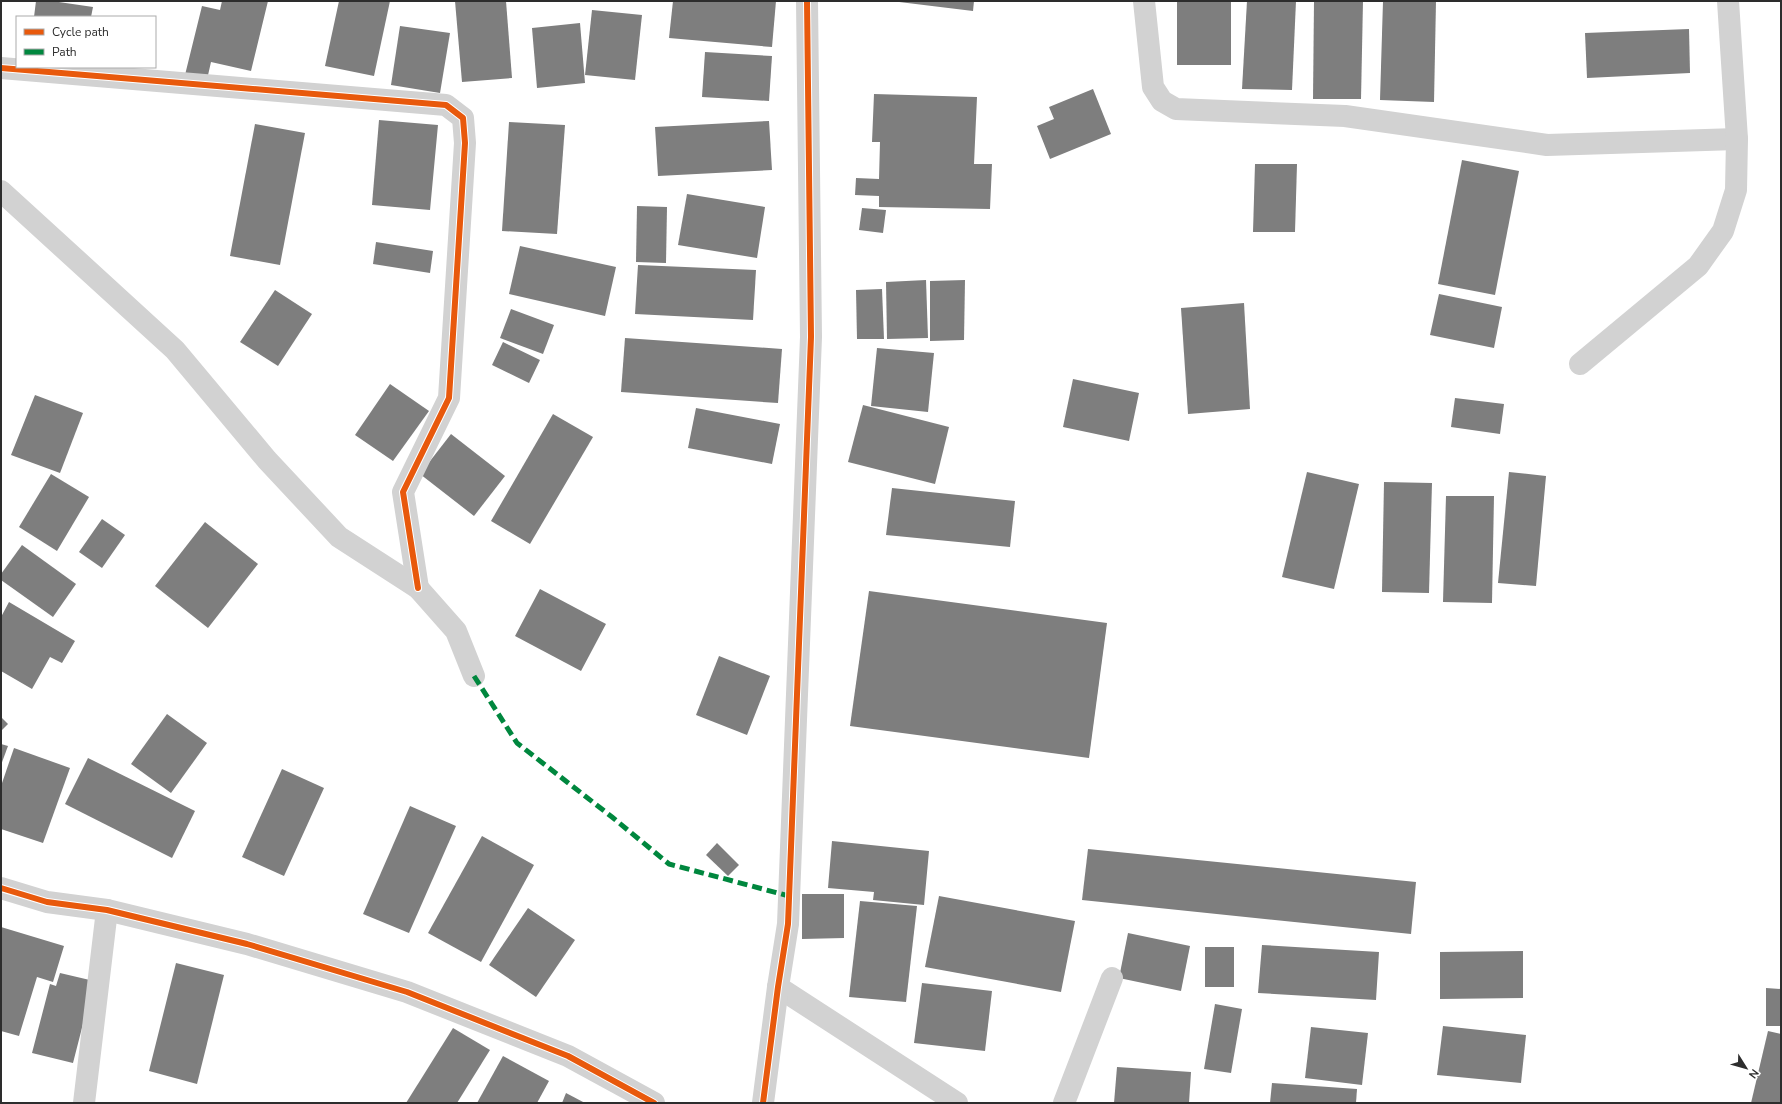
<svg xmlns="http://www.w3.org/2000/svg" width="1782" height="1104" viewBox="0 0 1782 1104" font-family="'Nunito Sans',sans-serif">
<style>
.building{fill:#7e7e7e}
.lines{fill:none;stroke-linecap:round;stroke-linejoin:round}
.minor{stroke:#d2d2d2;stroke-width:22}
.quiet{stroke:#00873e;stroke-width:5;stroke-dasharray:10 5;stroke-linecap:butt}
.cycleway-casing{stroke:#fff;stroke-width:8}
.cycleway{stroke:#e8590c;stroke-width:6}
</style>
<rect width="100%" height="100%" fill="#fff"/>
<g class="building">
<path d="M36 1H52L93 7 91 17H34Z"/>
<path d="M222 1H268L251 71 211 62 206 84 184 79 202 6 220 10Z"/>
<path d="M339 1H390L374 76 325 66Z"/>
<path d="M455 1H506L512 78 462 82Z"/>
<path d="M673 1H776L772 47 669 38Z"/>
<path d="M891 1H974L973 11Z"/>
<rect x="1177" y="1" width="54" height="64"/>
<path d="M1247 1H1296L1292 90 1242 89Z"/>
<path d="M1314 1H1363L1361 99H1313Z"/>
<path d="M1383 1H1436L1434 102 1380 100Z"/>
<path d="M592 10 642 15 635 80 585 75Z"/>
<path d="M580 23 585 83 537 88 532 28Z"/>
<path d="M400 26 450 33 440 93 391 85Z"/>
<path d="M1689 29 1690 73 1587 78 1585 33Z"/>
<path d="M705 52 772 56 769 101 702 97Z"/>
<path d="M1093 89 1111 134 1050 159 1037 126 1054 119 1049 107Z"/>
<path d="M874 94 977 97 974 164H992L990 209 879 207V196L855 195 856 178 879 179 880 142H872Z"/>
<path d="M379 120 438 125 430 210 372 205Z"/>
<path d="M769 121 772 170 658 176 655 127Z"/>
<path d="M509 122 565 125 557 234 502 231Z"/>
<path d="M255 124 305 133 280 265 230 256Z"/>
<path d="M1462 160 1519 171 1495 295 1438 284Z"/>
<path d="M1255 164H1297L1295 232H1253Z"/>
<path d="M687 194 765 207 757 258 678 245Z"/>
<path d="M637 206 667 207 666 263 636 262Z"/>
<path d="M862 208 886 210 883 233 859 230Z"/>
<path d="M376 242 433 251 430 273 373 264Z"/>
<path d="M520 246 616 267 605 316 509 294Z"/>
<path d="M638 265 756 270 753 320 635 314Z"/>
<path d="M926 280 928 338 887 339 886 282Z"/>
<path d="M965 280 964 340 930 341V281Z"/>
<path d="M882 289 884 339H857L856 290Z"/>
<path d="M275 290 312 314 278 366 240 342Z"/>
<path d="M1439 294 1502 307 1494 348 1430 335Z"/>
<path d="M1244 303 1250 409 1188 414 1181 308Z"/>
<path d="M511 309 554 325 543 354 500 338Z"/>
<path d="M625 338 782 349 778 403 621 392Z"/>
<path d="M503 342 540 360 529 383 492 365Z"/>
<path d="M877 348 934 353 928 412 871 406Z"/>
<path d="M1073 379 1139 393 1129 441 1063 427Z"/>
<path d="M390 384 429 411 393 461 355 435Z"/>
<path d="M35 395 83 413 60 473 11 455Z"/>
<path d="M1455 398 1504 404 1500 434 1451 427Z"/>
<path d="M863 405 949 427 935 484 848 462Z"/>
<path d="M696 408 780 424 772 464 688 448Z"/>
<path d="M553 414 593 437 530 544 491 521Z"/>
<path d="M451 434 505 476 474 516 420 474Z"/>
<path d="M1307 472 1359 484 1334 589 1282 577Z"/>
<path d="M1509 472 1546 476 1536 586 1498 583Z"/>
<path d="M51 474 89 497 57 551 19 527Z"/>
<path d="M1384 482 1432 483 1429 593 1382 592Z"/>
<path d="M892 488 1015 501 1010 547 886 535Z"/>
<path d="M1446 496H1494L1492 603 1443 602Z"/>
<path d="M102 519 125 535 102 568 79 552Z"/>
<path d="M205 522 258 564 208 628 155 586Z"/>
<path d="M22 545 76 584 53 617 1 580V574Z"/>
<path d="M540 589 606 624 581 671 515 636Z"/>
<path d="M869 591 1107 623 1089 758 850 726Z"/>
<path d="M9 602 75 641 62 663 50 657 32 689 1 671V617Z"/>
<path d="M719 656 770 676 747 735 696 715Z"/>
<path d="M167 714 207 743 171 793 131 764Z"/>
<path d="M1 717 8 724 1 731Z"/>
<path d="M1 744 8 746 1 765Z"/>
<path d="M14 748 70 768 43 843 1 829V786Z"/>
<path d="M88 758 195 811 172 858 65 804Z"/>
<path d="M282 769 324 788 284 876 242 857Z"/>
<path d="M410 806 456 826 409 933 363 914Z"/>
<path d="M482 836 534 865 481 962 428 933Z"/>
<path d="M832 841 929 851 924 905 873 900 874 892 828 888Z"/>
<path d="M717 843 739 865 728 876 706 855Z"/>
<path d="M1088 849 1416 882 1411 934 1082 900Z"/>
<path d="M802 894H844V938L802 939Z"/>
<path d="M939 896 1075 921 1061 992 925 967Z"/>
<path d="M860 901 917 906 906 1002 849 997Z"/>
<path d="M528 908 575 940 536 997 489 965Z"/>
<path d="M1 927 64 946 53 982 37 977 19 1036 1 1031Z"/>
<path d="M1128 933 1190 946 1181 991 1119 978Z"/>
<path d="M1262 945 1379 952 1376 1000 1258 993Z"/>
<rect x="1205" y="947" width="29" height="40"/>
<path d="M1523 951V998L1440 999V952Z"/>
<path d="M176 963 224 975 197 1084 149 1071Z"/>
<path d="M60 973 94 981 73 1063 32 1053 50 984 56 986Z"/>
<path d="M922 983 992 991 985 1051 914 1043Z"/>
<path d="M1766 988 1781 989V1026H1766Z"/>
<path d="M1215 1004 1242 1009 1231 1073 1204 1069Z"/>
<path d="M1443 1026 1526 1035 1521 1083 1437 1075Z"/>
<path d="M1311 1027 1368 1033 1362 1085 1305 1078Z"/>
<path d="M453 1028 490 1050 457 1103H406Z"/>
<path d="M1768 1031 1781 1034V1103H1751Z"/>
<path d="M503 1056 549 1081 537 1103H477Z"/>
<path d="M1117 1067 1191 1072 1189 1103H1114Z"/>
<path d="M1272 1083 1357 1089 1356 1103H1270Z"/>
<path d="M566 1093 585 1103H562Z"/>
</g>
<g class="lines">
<g class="minor">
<path d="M1144 1 1153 87 1162 101 1176 109 1345 116 1547 145 1737 139"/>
<path d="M1 68 446 105 463 118 465 143 449 398 403 492 418 588"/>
<path d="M1 191 175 350 267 460 339 537 418 588 456 631 474 676"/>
<path d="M1580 364 1698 266 1723 231 1736 190 1737 139 1728 1"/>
<path d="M1 888 47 902 107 910 247 944 407 992 568 1056 654 1103"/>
<path d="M778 987 957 1103"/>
<path d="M84 1103 107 910"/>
<path d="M763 1103 778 987 788 924 811 337 807 1"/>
<path d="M1064 1103 1112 978"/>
</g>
<path class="quiet" d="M474 676 517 743 612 817 669 864 789 896"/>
<defs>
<g id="cycleway">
<path d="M1 68 446 105 463 118 465 143 449 398 403 492 418 588"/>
<path d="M1 888 47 902 107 910 247 944 407 992 568 1056 654 1103"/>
<path d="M763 1103 778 987 788 924 811 337 807 1"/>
</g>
</defs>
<use href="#cycleway" class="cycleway-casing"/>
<use href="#cycleway" class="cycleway"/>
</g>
<rect width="1782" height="1104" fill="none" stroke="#2d2d2d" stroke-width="4"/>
<rect x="16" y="16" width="140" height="52" fill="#ffffff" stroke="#ababab"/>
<rect x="24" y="29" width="20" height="6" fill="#e8590c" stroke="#ababab"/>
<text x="52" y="36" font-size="12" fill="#2d2d2d">Cycle path</text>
<rect x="24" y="49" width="20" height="6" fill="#00873e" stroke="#ababab"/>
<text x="52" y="56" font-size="12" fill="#2d2d2d">Path</text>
<g transform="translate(1746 1068) rotate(127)" stroke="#ffffff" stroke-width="3" paint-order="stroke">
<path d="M0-3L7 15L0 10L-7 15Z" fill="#2d2d2d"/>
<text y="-6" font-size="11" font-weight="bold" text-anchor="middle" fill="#2d2d2d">N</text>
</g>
</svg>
